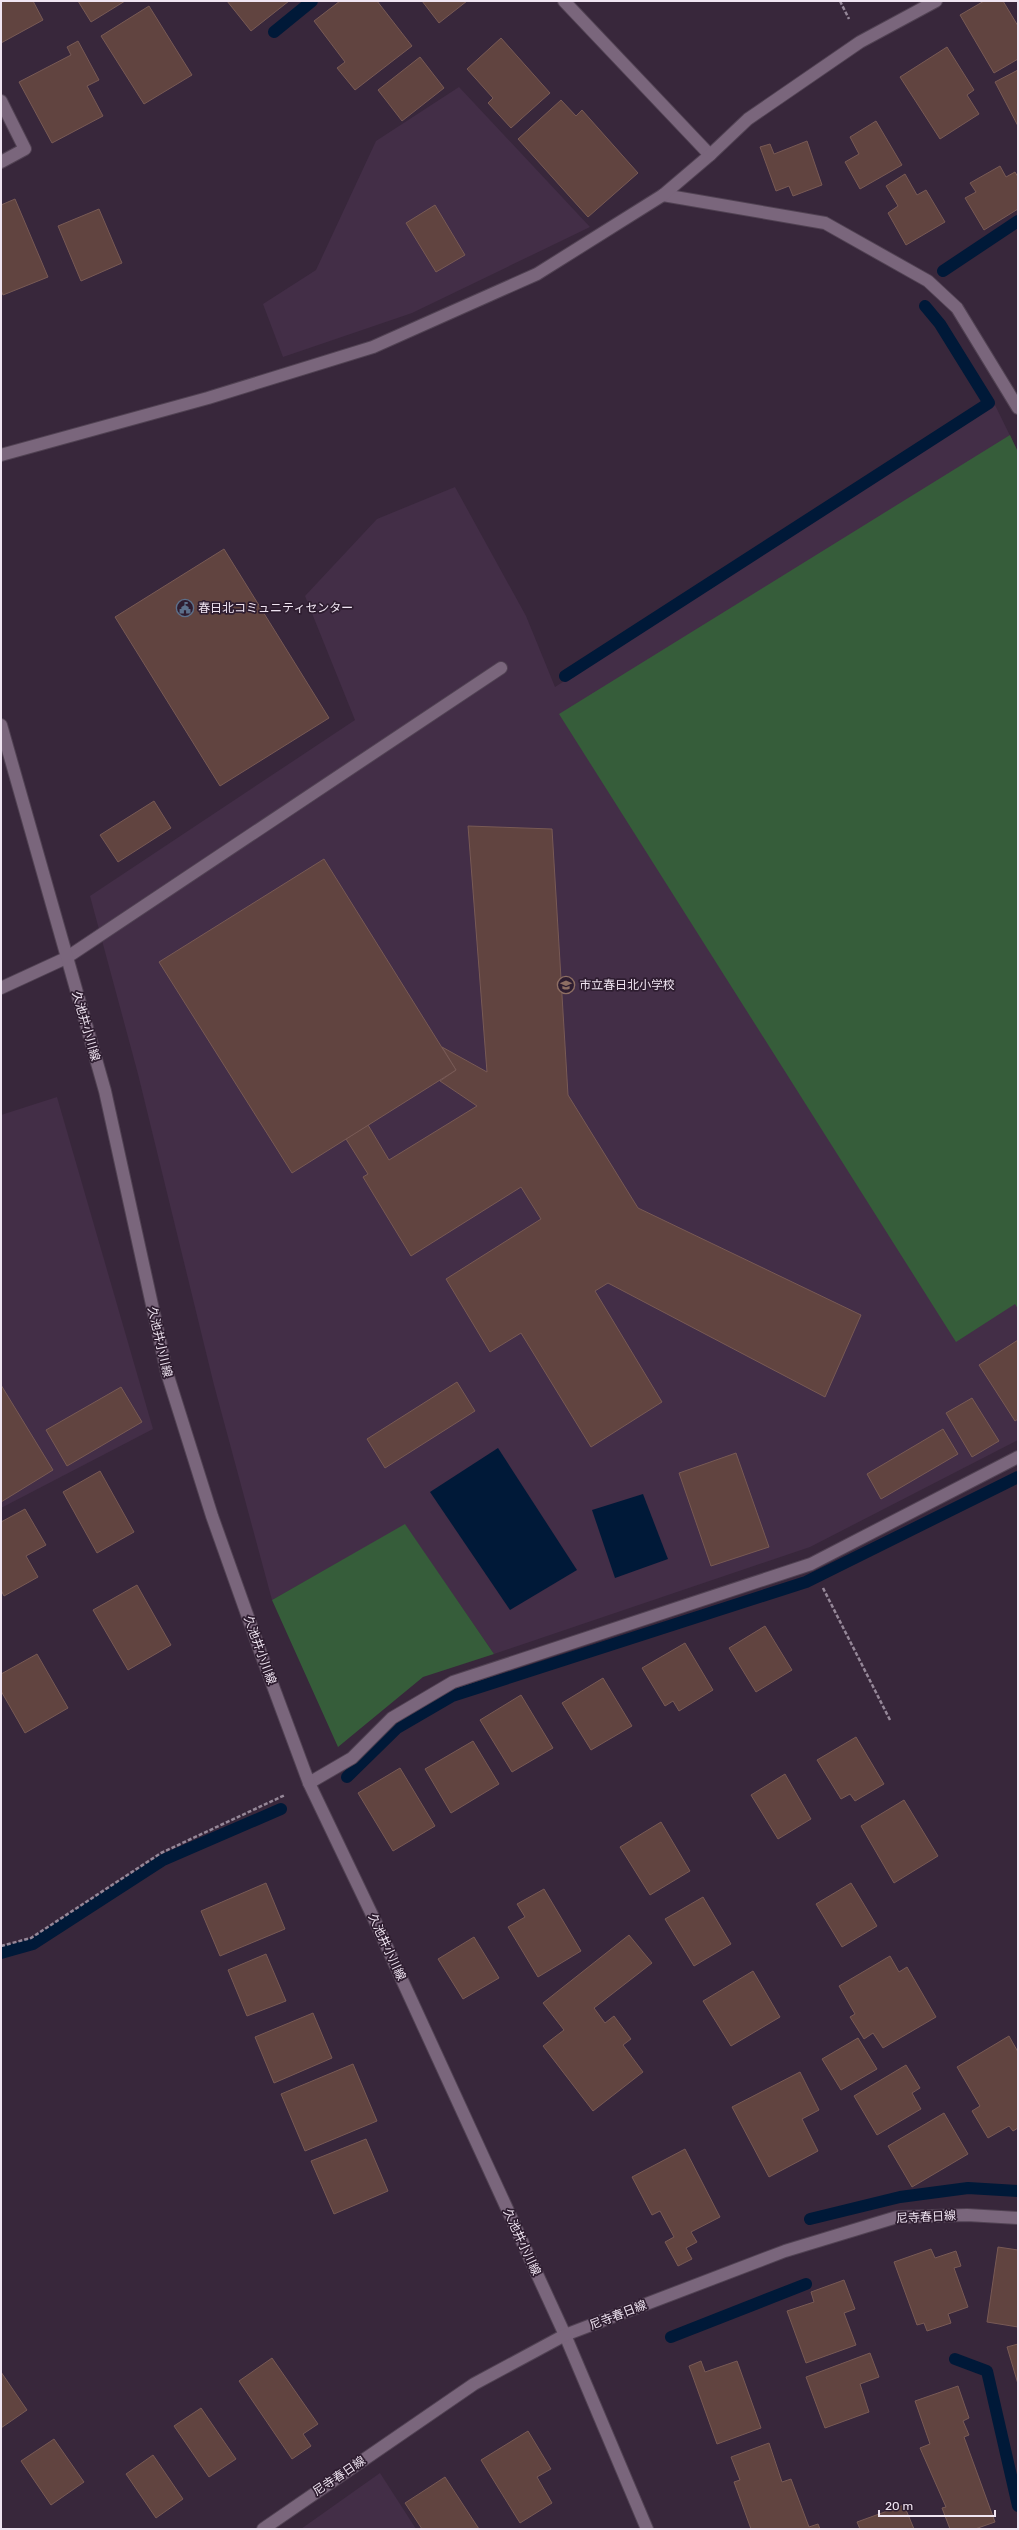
<svg xmlns="http://www.w3.org/2000/svg" width="1019" height="2530" viewBox="0 0 1019 2530" font-family="Rubik,'Noto Sans JP',sans-serif">
<style>
.built{fill:#432e47}
.green{fill:#365d3a}
.water{fill:#001938}
.lines{fill:none;stroke-linecap:round;stroke-linejoin:round}
.stream{stroke:#001938;stroke-width:12}
.building{fill:#614440;stroke:#785a55}
.service-casing{stroke:#514253;stroke-width:14}
.minor-casing{stroke:#514253;stroke-width:14}
.tertiary-casing{stroke:#514253;stroke-width:14}
.path{stroke:#958798;stroke-width:2.5;stroke-dasharray:4 2;stroke-linecap:butt}
.service{stroke:#7a667c;stroke-width:12}
.minor{stroke:#7a667c;stroke-width:12}
.tertiary{stroke:#7a667c;stroke-width:12}
.labels{text-anchor:middle;stroke-width:3.5;stroke-linejoin:round;paint-order:stroke}
.poi-label{font-size:12px;fill:#f0e5f2;stroke:#2e1d30;text-anchor:start}
.street-label{font-size:12px;fill:#f0e5f2;stroke:#2e1d30}
</style>
<rect width="100%" height="100%" fill="#38273b"/>
<g class="built">
<path d="M459 87 590 227 412 313 283 357 263 304 316 270 376 141Z"/>
<path d="M995 405 1018 452V1440L810 1547 494 1654 405 1525 272 1600 214 1385 138 1074 90 896 355 720 305 596 377 519 455 487 526 616 555 687Z"/>
<path d="M57 1097 153 1429 1 1508V1115Z"/>
<path d="M380 2473 416 2529H301Z"/>
</g>
<g class="green">
<path d="M1010 435 1018 452V1309L1015 1304 956 1342 559 714Z"/>
<path d="M405 1524 494 1654 423 1677 338 1747 272 1600Z"/>
</g>
<g class="water">
<path d="M498 1448 577 1570 510 1610 430 1492Z"/>
<path d="M643 1494 668 1559 615 1578 592 1510Z"/>
</g>
<g class="lines">
<g class="stream">
<path d="M274 32 312 1"/>
<path d="M943 271 1018 221"/>
<path d="M565 676 989 403 940 324 925 306"/>
<path d="M347 1777 397 1728 452 1696 806 1582 1018 1477"/>
<path d="M1 1953 33 1944 163 1860 281 1809"/>
<path d="M810 2219 900 2197 968 2188 1018 2191"/>
<path d="M671 2337 806 2284"/>
<path d="M955 2359 987 2371 1018 2506"/>
</g>
</g>
<g class="building">
<path d="M1 1H33L43 20 1 43Z"/>
<path d="M78 1H125L91 22Z"/>
<path d="M227 1H289L251 31Z"/>
<path d="M340 1H377L412 46 355 90 337 68 345 62 314 21Z"/>
<path d="M422 1H467L439 23Z"/>
<path d="M984 1H1003L1018 26V59L994 73 960 15Z"/>
<path d="M149 6 192 75 144 104 101 36Z"/>
<path d="M501 38 550 93 511 128 488 103 493 98 467 69Z"/>
<path d="M78 41 99 80 87 86 103 116 52 143 19 82 71 55 67 47Z"/>
<path d="M947 47 974 90 967 95 979 114 940 139 900 77Z"/>
<path d="M420 57 444 88 402 121 378 90Z"/>
<path d="M1018 70V126L995 82Z"/>
<path d="M561 100 576 116 582 110 638 173 588 217 518 139Z"/>
<path d="M876 121 902 165 860 189 845 162 859 154 850 137Z"/>
<path d="M807 141 822 185 793 196 789 186 776 191 760 147 770 144 774 154Z"/>
<path d="M1000 166 1006 177 1015 172 1018 177V209L984 230 965 198 976 192 970 183Z"/>
<path d="M905 174 917 195 926 190 945 222 906 245 888 213 898 206 886 186Z"/>
<path d="M15 199 48 277 3 295 1 290V205Z"/>
<path d="M435 205 465 255 436 272 406 223Z"/>
<path d="M99 209 122 263 81 281 58 226Z"/>
<path d="M224 549 329 718 220 786 115 617Z"/>
<path d="M154 801 171 828 118 862 100 835Z"/>
<path d="M468 826 552 829 568 1095 638 1208 861 1315 825 1397 608 1283 595 1291 662 1402 591 1447 521 1333 490 1352 446 1279 541 1219 521 1187 411 1256 363 1177 368 1174 346 1139 368 1125 389 1160 477 1106 440 1081 456 1070 442 1047 487 1072Z"/>
<path d="M324 859 456 1070 292 1173 159 962Z"/>
<path d="M1018 1340V1419L1015 1421 979 1365Z"/>
<path d="M457 1382 475 1411 385 1468 367 1439Z"/>
<path d="M1 1385 53 1470 1 1502Z"/>
<path d="M121 1387 142 1422 67 1466 46 1430Z"/>
<path d="M972 1398 999 1441 972 1457 946 1413Z"/>
<path d="M943 1429 958 1454 881 1499 867 1474Z"/>
<path d="M736 1453 769 1547 711 1566 679 1473Z"/>
<path d="M100 1471 134 1532 97 1553 63 1492Z"/>
<path d="M25 1509 46 1545 26 1556 38 1577 4 1596 1 1590V1522Z"/>
<path d="M137 1585 171 1645 128 1670 93 1610Z"/>
<path d="M765 1626 792 1670 756 1692 729 1648Z"/>
<path d="M685 1643 713 1690 679 1711 673 1701 665 1706 642 1668Z"/>
<path d="M37 1654 68 1708 25 1733 1 1691V1674Z"/>
<path d="M603 1678 632 1726 591 1750 562 1703Z"/>
<path d="M521 1695 553 1748 512 1772 480 1720Z"/>
<path d="M856 1737 884 1784 855 1801 850 1794 841 1799 817 1760Z"/>
<path d="M473 1741 499 1784 451 1813 425 1769Z"/>
<path d="M400 1768 435 1826 393 1851 358 1793Z"/>
<path d="M785 1774 811 1819 778 1839 751 1795Z"/>
<path d="M904 1800 938 1856 894 1883 861 1826Z"/>
<path d="M661 1822 690 1871 650 1895 620 1847Z"/>
<path d="M266 1883 285 1929 220 1956 201 1911Z"/>
<path d="M851 1883 877 1926 842 1947 816 1904Z"/>
<path d="M544 1889 581 1951 538 1977 508 1927 525 1917 517 1904Z"/>
<path d="M703 1897 731 1944 694 1966 665 1919Z"/>
<path d="M629 1935 652 1963 594 2008 605 2023 614 2016 631 2039 623 2045 643 2072 593 2111 543 2046 564 2030 543 2003Z"/>
<path d="M474 1937 499 1978 463 1999 438 1959Z"/>
<path d="M266 1954 286 2001 247 2016 228 1970Z"/>
<path d="M890 1956 899 1972 907 1967 936 2017 883 2048 873 2033 864 2039 850 2017 855 2014 839 1986Z"/>
<path d="M753 1971 780 2017 731 2046 703 2001Z"/>
<path d="M313 2013 332 2058 274 2083 255 2037Z"/>
<path d="M1009 2036 1018 2052V2128L1013 2131 1009 2126 988 2138 972 2111 980 2106 957 2067Z"/>
<path d="M858 2038 877 2069 841 2090 822 2059Z"/>
<path d="M353 2064 377 2121 305 2151 281 2094Z"/>
<path d="M906 2065 920 2088 912 2093 921 2109 877 2135 854 2096Z"/>
<path d="M800 2072 819 2110 802 2119 818 2151 769 2177 732 2107Z"/>
<path d="M944 2113 968 2154 912 2187 888 2146Z"/>
<path d="M366 2139 388 2191 334 2214 311 2161Z"/>
<path d="M685 2149 720 2217 691 2232 697 2242 686 2248 692 2259 678 2266 665 2242 674 2237 660 2211 652 2215 632 2177Z"/>
<path d="M998 2247 1018 2250V2327L987 2322Z"/>
<path d="M931 2249 935 2258 956 2251 961 2266 954 2268 968 2307 948 2314 951 2323 927 2331 924 2323 917 2325 894 2262Z"/>
<path d="M844 2280 855 2309 844 2313 856 2345 806 2363 787 2311 814 2302 811 2292Z"/>
<path d="M1018 2344V2384L1007 2347Z"/>
<path d="M870 2353 879 2377 860 2384 869 2412 825 2428 806 2377Z"/>
<path d="M272 2358 318 2424 303 2434 311 2446 292 2459 239 2381Z"/>
<path d="M701 2361 705 2372 737 2361 761 2428 717 2444 689 2366Z"/>
<path d="M1 2372 27 2410 1 2428Z"/>
<path d="M958 2386 969 2418 963 2421 969 2435 964 2437 995 2522 975 2529H950L942 2508 946 2507 920 2448 930 2444 915 2401Z"/>
<path d="M201 2408 236 2459 209 2477 174 2426Z"/>
<path d="M528 2431 551 2469 537 2477 552 2503 520 2523 481 2460Z"/>
<path d="M54 2439 84 2482 51 2505 21 2461Z"/>
<path d="M769 2443 782 2482 791 2479 809 2527 818 2524 820 2529H751L734 2482 740 2480 731 2457Z"/>
<path d="M153 2455 183 2499 156 2518 126 2474Z"/>
<path d="M445 2477 479 2529H422L405 2503Z"/>
<path d="M904 2505 914 2529H860L857 2522Z"/>
</g>
<g class="lines">
<defs>
<path id="service" d="M66 958 501 668"/>
<g id="minor">
<path d="M564 1 710 155"/>
<path d="M1 101 25 149 1 162"/>
<path d="M663 195 825 223 928 281 957 308 1018 408"/>
<path d="M1 455 208 398 373 347 537 274 663 195 710 155 748 119 860 42 936 1"/>
<path d="M1 988 66 958"/>
<path d="M309 1783 352 1758 392 1718 453 1682 811 1564 1018 1457"/>
</g>
<g id="tertiary">
<path d="M1 725 105 1091 167 1373 212 1516 260 1651 309 1783 375 1921 565 2335 647 2529"/>
<path d="M263 2529 474 2384 565 2335 785 2251 897 2217 967 2215 1018 2218"/>
</g>
</defs>
<use href="#service" class="service-casing"/>
<use href="#minor" class="minor-casing"/>
<use href="#tertiary" class="tertiary-casing"/>
<g class="path">
<path d="M840 1 849 19"/>
<path d="M823 1588 890 1720"/>
<path d="M1 1946 31 1938 161 1853 285 1795"/>
</g>
<use href="#service" class="service"/>
<use href="#minor" class="minor"/>
<use href="#tertiary" class="tertiary"/>
</g>
<defs>
<symbol id="civic-ring" viewBox="-11 -11 22 22"><circle r="9.5" fill="#2e1d30" stroke="#5c6f8a" stroke-width="1.5"/><path d="M-.6-6.5H3V-4.5H.6V-3L4-1V1h2V6H-6V1h2V-1L-.6-3ZM-1.2 2.5V6h2.4V2.5Z" fill="#5c6f8a"/></symbol>
<symbol id="school-ring" viewBox="-11 -11 22 22"><circle r="9.5" fill="#2e1d30" stroke="#8d6e63" stroke-width="1.5"/><path d="M0-5L7-2L0 1L-7-2ZM-4 1L0 2.5L4 1V4Q0 6-4 4Z" fill="#8d6e63"/></symbol>
</defs>
<g fill-rule="evenodd">
<use href="#civic-ring" x="175" y="598" width="20" height="20"/>
<use href="#school-ring" x="556" y="975" width="20" height="20"/>
</g>
<g class="labels">
<g class="poi-label">
<text x="198" y="612">春日北コミュニティセンター</text>
<text x="579" y="989">市立春日北小学校</text>
</g>
<g class="street-label">
<text transform="translate(86 1026) rotate(74)" y="4">久池井小川線</text>
<text transform="translate(160 1342) rotate(77)" y="4">久池井小川線</text>
<text transform="translate(260 1650) rotate(70)" y="4">久池井小川線</text>
<text transform="translate(387 1947) rotate(65)" y="4">久池井小川線</text>
<text transform="translate(926 2217) rotate(-3)" y="4">尼寺春日線</text>
<text transform="translate(522 2242) rotate(65)" y="4">久池井小川線</text>
<text transform="translate(618 2315) rotate(-21)" y="4">尼寺春日線</text>
<text transform="translate(339 2476) rotate(-34)" y="4">尼寺春日線</text>
</g>
</g>
<rect width="1019" height="2530" fill="none" stroke="#f0e5f2" stroke-width="4"/>
<path d="M879 2510v6h116v-6" fill="none" stroke="#f0e5f2" stroke-width="2"/>
<text x="885" y="2510" font-size="12" fill="#f0e5f2" stroke="#2e1d30" stroke-width="3" paint-order="stroke">20 m</text>
</svg>
